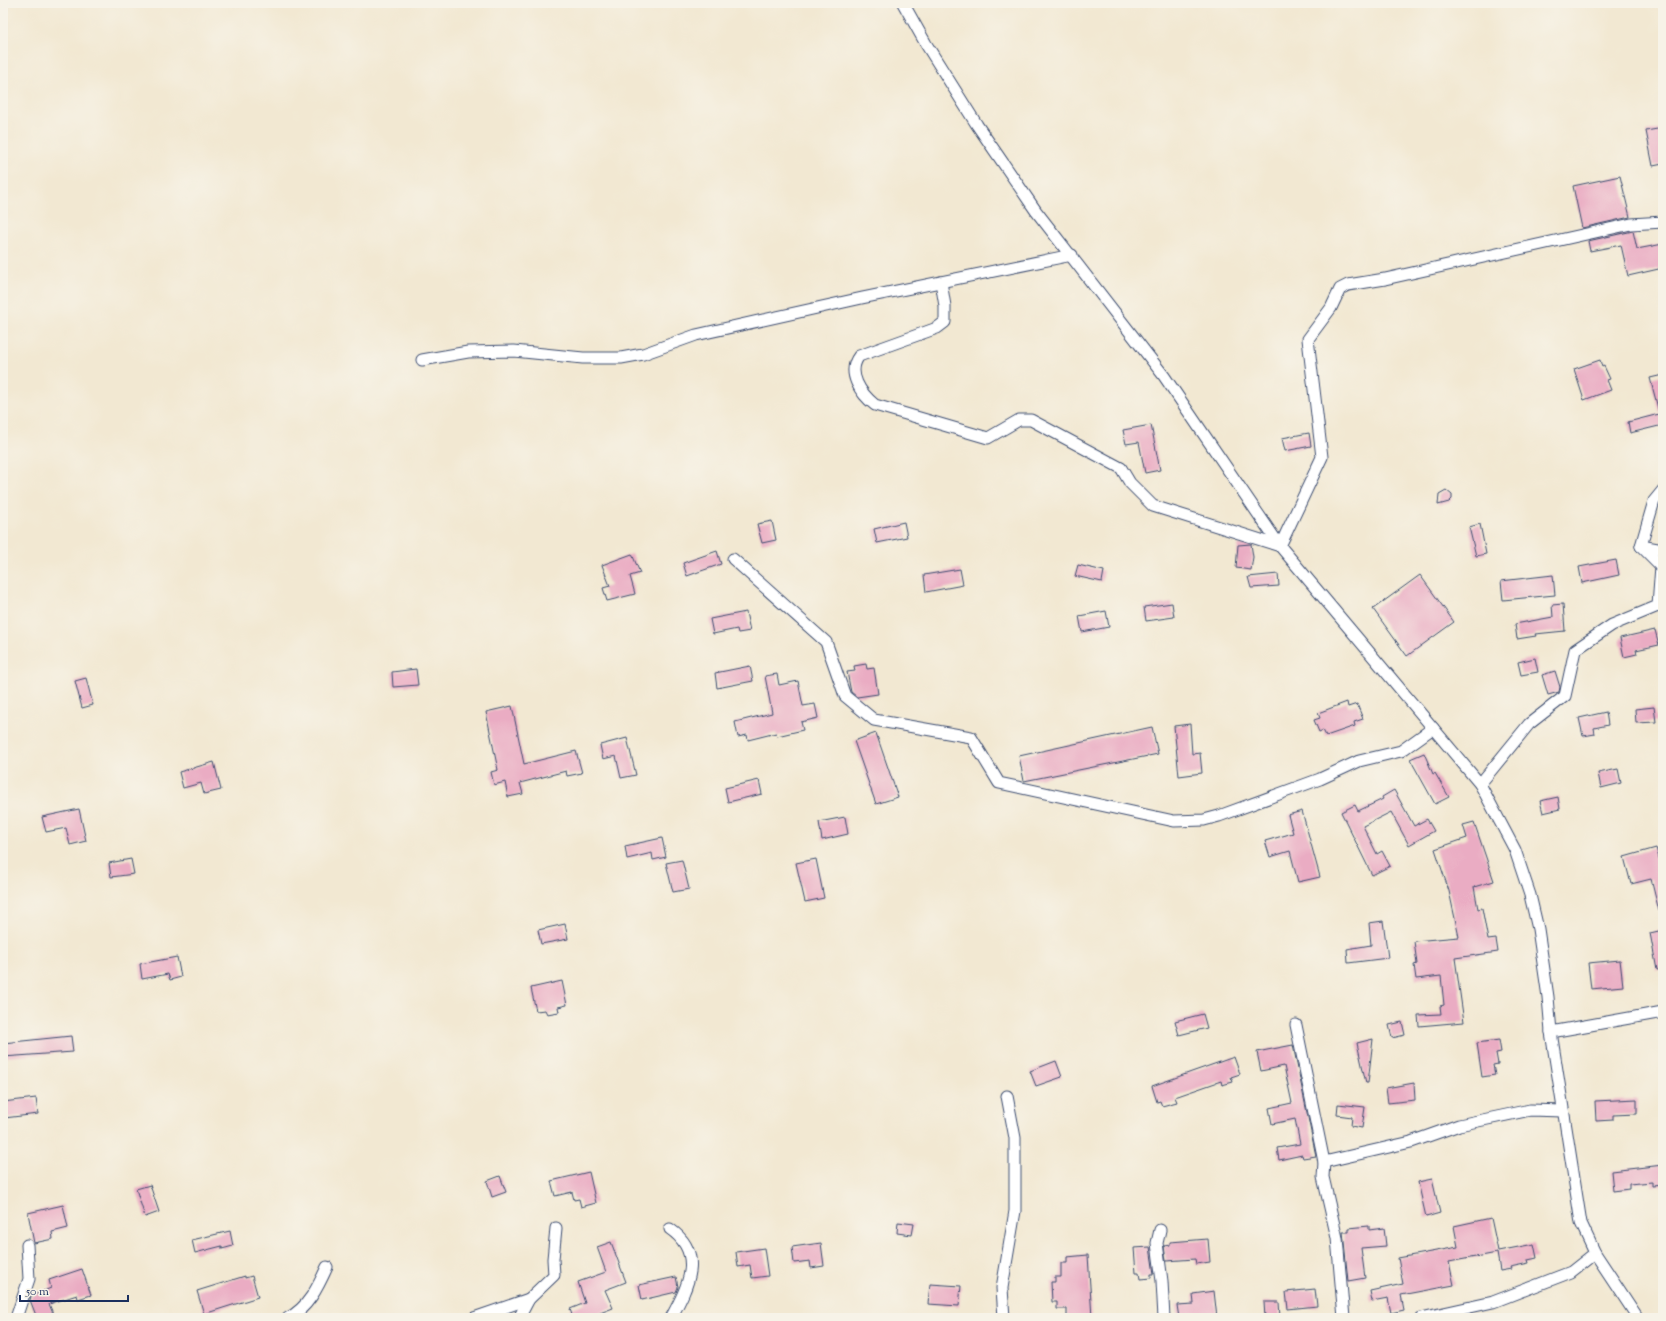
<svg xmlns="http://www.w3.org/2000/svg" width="1666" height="1321" viewBox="0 0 1666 1321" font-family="'Sorts Mill Goudy',serif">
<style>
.building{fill:#eaacc3}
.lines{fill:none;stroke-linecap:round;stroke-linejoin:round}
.minor-casing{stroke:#3b4b6f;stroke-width:13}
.minor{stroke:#fff;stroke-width:11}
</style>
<rect width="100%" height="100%" fill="#f7f3e8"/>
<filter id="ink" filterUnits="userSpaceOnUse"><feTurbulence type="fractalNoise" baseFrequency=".025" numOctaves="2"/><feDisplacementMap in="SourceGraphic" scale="8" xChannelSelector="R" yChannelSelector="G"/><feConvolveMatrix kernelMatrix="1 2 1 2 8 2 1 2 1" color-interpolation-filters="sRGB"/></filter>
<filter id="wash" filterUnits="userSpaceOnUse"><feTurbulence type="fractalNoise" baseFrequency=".012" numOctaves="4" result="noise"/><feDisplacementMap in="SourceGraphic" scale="16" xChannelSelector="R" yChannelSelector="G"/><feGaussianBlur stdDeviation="0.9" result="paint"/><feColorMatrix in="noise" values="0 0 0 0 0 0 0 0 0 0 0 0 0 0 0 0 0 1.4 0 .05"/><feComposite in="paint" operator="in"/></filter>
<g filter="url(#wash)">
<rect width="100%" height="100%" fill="#f2e8d2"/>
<g id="blocks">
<g class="building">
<path d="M1663 128V164L1653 166 1646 131Z"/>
<path d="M1620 176 1630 217 1582 228 1573 186Z"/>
<path d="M1633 231 1637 249 1663 244V268L1628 276 1621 245 1590 251 1588 241Z"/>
<path d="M1600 360 1602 367 1604 366 1610 379 1607 380 1611 390 1584 400 1574 369Z"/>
<path d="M1663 375V412H1659L1650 378Z"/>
<path d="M1663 413V425L1630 433 1628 422Z"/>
<path d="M1151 425 1160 470 1145 473 1139 442 1126 444 1123 430Z"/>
<path d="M1309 433 1311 446 1285 451 1282 438Z"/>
<path d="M1446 490 1452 495V499L1449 502 1438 505 1439 494Z"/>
<path d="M772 521 776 540 762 543 757 524Z"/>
<path d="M904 522 907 537 877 543 874 529Z"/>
<path d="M1480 524 1486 554 1476 556 1469 527Z"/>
<path d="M1251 544 1253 557 1251 570 1236 568 1238 545Z"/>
<path d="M717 551 721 564 687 576 683 563Z"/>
<path d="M632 554 640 573 630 576 635 594 607 601 603 588 610 586 602 565Z"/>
<path d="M1616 560 1619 575 1582 583 1579 567Z"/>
<path d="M1078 565 1104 571 1102 582 1075 576Z"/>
<path d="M960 569 963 585 926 592 924 575Z"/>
<path d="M1278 574 1279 586 1251 588 1248 577Z"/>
<path d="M1420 575 1454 622 1407 656 1373 609Z"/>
<path d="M1553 575 1555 595 1503 600 1501 581Z"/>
<path d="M1172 603 1174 617 1146 621 1144 607Z"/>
<path d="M1563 604 1565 631 1535 634 1536 636 1517 639 1515 624 1553 617 1552 605Z"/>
<path d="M1106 611 1109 627 1082 632 1079 616Z"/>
<path d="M746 612 750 631 738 633 737 629 713 634 710 619Z"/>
<path d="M1655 630 1659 645 1636 650 1637 654 1624 657 1620 638Z"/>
<path d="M1535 658 1538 672 1521 675 1518 662Z"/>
<path d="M866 664 867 669 874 668 878 694 857 697 851 692 847 672 855 671 854 666Z"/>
<path d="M750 666 753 681 717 688 715 673Z"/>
<path d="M416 669 418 685 393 687 392 672Z"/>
<path d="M1555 671 1560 687 1559 692 1548 695 1542 675Z"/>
<path d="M777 674 779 685 798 681 803 706 815 704 818 718 801 722 803 730 777 736 776 733 748 740 747 735 738 737 735 722 772 713 765 676Z"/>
<path d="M86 678 93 705 82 708 75 681Z"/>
<path d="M1347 702 1348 707 1357 704 1363 719 1354 722 1355 726 1326 736 1323 730 1319 732 1314 720 1320 718 1318 713Z"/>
<path d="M512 706 524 764 576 751 582 773 567 776 566 771 520 783 523 794 508 797 505 782 494 785 491 772 498 770 486 712Z"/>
<path d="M1654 707 1656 722 1636 723 1635 709Z"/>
<path d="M1606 712 1608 725 1594 728 1595 734 1583 736 1579 718Z"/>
<path d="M1190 724 1192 754 1200 753 1202 773 1179 776 1174 726Z"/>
<path d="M1152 727 1158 754 1024 781 1019 756Z"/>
<path d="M876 733 898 797 876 804 854 741Z"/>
<path d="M627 738 636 775 621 778 616 756 603 759 600 745Z"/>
<path d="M1424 753 1433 774 1435 773 1449 797 1435 804 1410 759Z"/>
<path d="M214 762 221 790 204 794 201 783 183 788 179 772Z"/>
<path d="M1618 769 1621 783 1601 788 1598 773Z"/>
<path d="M759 780 762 794 728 802 725 788Z"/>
<path d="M1394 790 1414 826 1427 819 1434 831 1409 845 1391 812 1363 826 1377 854 1382 851 1390 866 1372 875 1341 812 1355 805 1358 811 1383 799 1382 797Z"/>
<path d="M1558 797 1560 809 1543 813 1540 801Z"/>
<path d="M79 809 86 841 70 845 66 828 46 832 42 817Z"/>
<path d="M1302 811 1320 877 1298 882 1290 851 1270 857 1265 841 1293 833 1288 815Z"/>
<path d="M845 817 848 834 822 840 819 822Z"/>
<path d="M1474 822 1494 881 1474 887 1478 909 1482 908 1488 940 1496 939 1498 952 1455 958 1464 1022 1419 1026 1418 1015 1441 1014 1440 1006 1444 1005 1441 976 1416 979 1414 965 1417 964 1414 941 1459 937 1449 891 1435 849 1467 838 1463 825Z"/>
<path d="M662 838 666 857 653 860 652 853 627 859 625 846Z"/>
<path d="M1656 848 1663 871V910L1659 911 1651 879 1631 884 1624 857Z"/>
<path d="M131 859 134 874 111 877 109 863Z"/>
<path d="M816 859 824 898 805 902 796 863Z"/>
<path d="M682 860 689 889 673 892 666 863Z"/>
<path d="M1383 921 1388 958 1348 963 1347 949 1371 945 1369 923Z"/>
<path d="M565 924 568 939 541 944 538 930Z"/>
<path d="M1663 930V969L1657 970 1650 933Z"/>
<path d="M177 957 181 977 170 980 168 974 142 979 140 964Z"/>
<path d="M1620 960 1623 986 1591 989 1588 963Z"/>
<path d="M562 981 567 1005 558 1007 559 1012 547 1014 545 1010 536 1011 531 988Z"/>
<path d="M1203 1014 1207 1028 1179 1035 1175 1021Z"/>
<path d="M1402 1022 1405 1035 1392 1038 1389 1025Z"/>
<path d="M71 1036 73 1052 3 1057V1043Z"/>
<path d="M1373 1039 1368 1083H1366L1357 1043Z"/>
<path d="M1499 1040 1501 1052 1496 1053 1498 1064 1493 1065 1495 1075 1482 1077 1477 1043Z"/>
<path d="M1293 1045 1316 1156 1303 1158 1302 1155 1279 1160 1277 1148 1300 1144 1295 1119 1272 1124 1269 1108 1292 1103 1284 1066 1261 1071 1257 1052Z"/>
<path d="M1234 1057 1240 1074 1231 1077 1233 1082 1222 1085 1221 1081 1175 1097 1177 1102 1162 1106 1160 1101 1157 1102 1152 1086Z"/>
<path d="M1056 1061 1062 1077 1036 1086 1030 1071Z"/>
<path d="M1414 1083 1415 1100 1388 1103 1386 1088Z"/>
<path d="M36 1098 38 1114 4 1118 3 1102Z"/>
<path d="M1637 1099V1114L1613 1115V1120L1596 1121 1595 1101Z"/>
<path d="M1338 1104 1365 1107 1362 1128 1351 1126 1352 1117 1337 1115Z"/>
<path d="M1663 1165V1185L1652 1186V1182L1629 1184V1189L1613 1191 1611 1171Z"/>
<path d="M589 1172 596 1203 581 1207 579 1199 574 1200 572 1192 555 1196 551 1181Z"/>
<path d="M500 1176 506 1192 492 1197 487 1181Z"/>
<path d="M1432 1179 1440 1213 1426 1217 1418 1182Z"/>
<path d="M150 1185 159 1212 145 1217 136 1189Z"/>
<path d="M63 1205 68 1228 52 1232 53 1239 34 1243 28 1213Z"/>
<path d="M1491 1218 1498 1251 1534 1244 1537 1258 1528 1260 1529 1263 1510 1267 1511 1269 1500 1271 1497 1253 1449 1262 1454 1285 1401 1295 1404 1310 1391 1313 1388 1298 1372 1301 1370 1291 1403 1284 1398 1258 1458 1247 1454 1226Z"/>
<path d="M898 1222 914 1224 912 1235 897 1233Z"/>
<path d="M1369 1226V1230L1384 1228 1386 1246 1361 1248 1365 1278 1348 1281 1343 1232H1349V1228Z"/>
<path d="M230 1231 233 1246 222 1249V1246L195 1253 192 1240Z"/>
<path d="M1208 1239 1210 1262 1196 1264 1195 1259 1166 1261 1164 1246 1170 1245V1242Z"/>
<path d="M611 1242 626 1282 605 1290 613 1308 600 1313 602 1318H573L570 1309 585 1303 578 1282 606 1272 597 1247Z"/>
<path d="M821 1243 824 1266 811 1268 810 1261 794 1263 792 1247Z"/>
<path d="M1150 1247 1154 1274H1151V1278L1140 1279 1139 1273H1136L1134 1248Z"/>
<path d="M764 1248 768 1276 752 1278 750 1265 738 1267 736 1252Z"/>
<path d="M1088 1255 1092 1318H1067V1309H1057V1302H1052L1051 1282H1055V1277H1061V1263H1067V1257Z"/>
<path d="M82 1269 91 1295 78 1299 77 1295 49 1304 55 1318H37L30 1300 31 1296 51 1288 49 1280Z"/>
<path d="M245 1276V1278L252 1276 258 1297 204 1314 197 1291Z"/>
<path d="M676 1277 678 1287 676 1292 642 1300 639 1285Z"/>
<path d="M930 1284 961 1286 959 1306 928 1304Z"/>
<path d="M1315 1289 1317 1306 1288 1309 1286 1292Z"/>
<path d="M1214 1291 1217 1318H1179L1177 1305 1194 1304 1193 1294Z"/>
<path d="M1264 1302H1279L1280 1318H1265Z"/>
</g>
</g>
</g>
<g filter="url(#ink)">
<use href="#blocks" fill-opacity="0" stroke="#3b4b6f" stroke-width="1"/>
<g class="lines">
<defs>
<g id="minor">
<path d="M903 3 926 44 977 125 1036 211 1164 376 1280 546 1480 784 1515 850 1530 895 1538 929 1548 997 1551 1032 1581 1223 1595 1253 1638 1318"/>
<path d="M941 282 945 306V322L937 328 859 356C846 373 861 394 875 405L988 438 1019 420H1031L1121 468 1130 483 1153 506 1280 546 1322 457 1308 339 1331 308 1340 289 1348 285 1385 279 1631 224 1663 222"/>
<path d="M422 360 468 352 514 351 583 358H621L643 354 696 335 862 298 1072 255"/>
<path d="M1641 546 1654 501 1663 490"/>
<path d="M1641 546 1663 550"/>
<path d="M733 559 826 642 845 696 874 720 971 737 999 783 1174 821 1204 820 1219 816 1320 779 1359 761 1401 751 1433 728"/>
<path d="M1480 784 1529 724 1565 696 1575 650 1612 625 1658 606 1661 566 1641 546"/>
<path d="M1296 1025 1324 1162 1411 1142 1459 1125 1530 1110 1563 1111"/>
<path d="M1551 1032 1663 1012"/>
<path d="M1324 1162 1323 1177 1337 1238 1344 1318"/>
<path d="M670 1229C706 1254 687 1288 671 1318"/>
<path d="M1160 1230 1157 1243 1162 1281 1164 1318"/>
<path d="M16 1318 29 1279 27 1245"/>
<path d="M288 1318C308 1308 318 1287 327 1267"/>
<path d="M474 1318 529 1299"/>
<path d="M519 1318 529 1299 554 1275 553 1259 556 1228"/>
<path d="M1004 1318 1002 1288 1015 1211V1138L1007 1096"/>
<path d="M1421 1318 1493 1302 1571 1272 1595 1253"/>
</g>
</defs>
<use href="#minor" class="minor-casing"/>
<use href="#minor" class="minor"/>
</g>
</g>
<rect width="1666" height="1321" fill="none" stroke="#f7f3e8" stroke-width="16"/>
<path d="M20 1295v6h108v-6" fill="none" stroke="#1b2f5e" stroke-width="2"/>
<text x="26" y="1295" font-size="12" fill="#1b2f5e" stroke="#f7f3e8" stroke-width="3" paint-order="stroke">50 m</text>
</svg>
